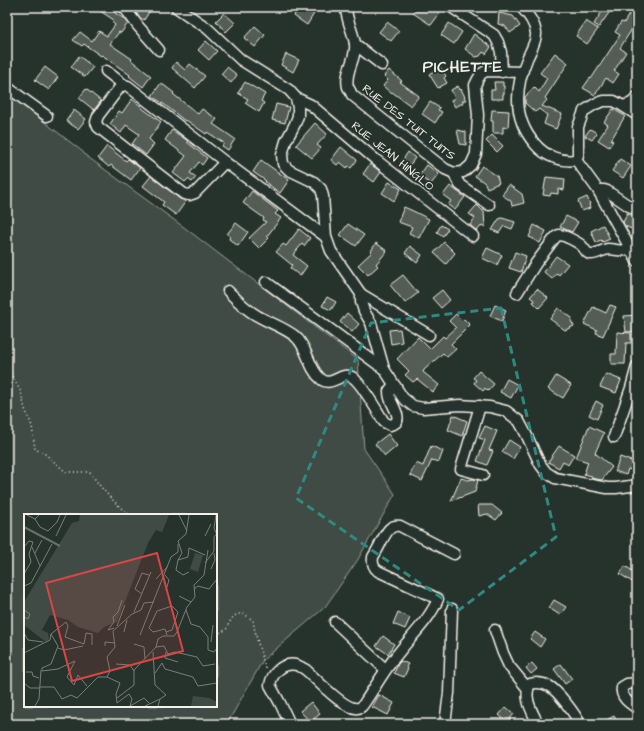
<svg xmlns="http://www.w3.org/2000/svg" width="644" height="731" viewBox="0 0 644 731" font-family="'Architects Daughter',sans-serif">
<style>
.green{fill:#414b45;stroke:#9a9e96;fill-rule:evenodd}
.building{fill:#525c55;stroke:#f4f1e8}
.lines{fill:none;stroke-linecap:round;stroke-linejoin:round}
.minor-casing{stroke:#f4f1e8;stroke-width:13}
.path{stroke:#f4f1e8;stroke-width:1.5;stroke-dasharray:1 3;stroke-linecap:butt}
.minor{stroke:#26332d;stroke-width:10}
.marked{fill:none;stroke:#318880;stroke-width:3;stroke-dasharray:8 5;stroke-linejoin:round}
.labels{text-anchor:middle;stroke-width:3.5;stroke-linejoin:round;paint-order:stroke}
.street-label{font-size:12px;fill:#f4f1e8;stroke:#26332d}
.district-label{font-size:16px;font-weight:bold;letter-spacing:1px;fill:#f4f1e8;stroke:#26332d}
.inset-river{fill:none;stroke:#676f68;stroke-width:2}
.inset-road{fill:none;stroke:#787f78;stroke-width:1}
.view{fill:#da4645;fill-opacity:0.15;stroke:#da4645;stroke-width:2}
.inset-edge{fill:none;stroke:#f4f1e8;stroke-width:2}
</style>
<rect width="100%" height="100%" fill="#26332d"/>
<filter id="ink" filterUnits="userSpaceOnUse"><feTurbulence type="fractalNoise" baseFrequency=".025" numOctaves="2"/><feDisplacementMap in="SourceGraphic" scale="8" xChannelSelector="R" yChannelSelector="G"/><feConvolveMatrix kernelMatrix="1 2 1 2 8 2 1 2 1" color-interpolation-filters="sRGB"/></filter>
<g filter="url(#ink)">
<path class="green" d="M7 93 83 152 85 155 185 228 358 360 364 449 395 494 357 561 325 607 263 660 227 724H7ZM25 515H216V706H25Z"/>
<g class="building">
<path d="M94 7H113L117 10 115 13 126 20 128 23 121 33 119 32 110 44 132 59 131 60 151 76 143 87 129 76 130 75 102 55 101 56 84 44 82 46 73 40 80 32 92 41 99 31 107 36 115 25 112 22 114 20Z"/>
<path d="M138 7H152L144 20 139 17 135 11Z"/>
<path d="M289 7H307L315 12 307 25 294 16 296 11Z"/>
<path d="M417 7H431L440 13 431 25 413 13Z"/>
<path d="M605 7H613L599 27 594 24Z"/>
<path d="M633 7H637V21L620 48 626 52 614 71 619 74 613 83 606 78 595 95 583 88 590 78 591 79 620 35 615 32 621 22 624 23Z"/>
<path d="M224 13 235 23 226 32 216 21Z"/>
<path d="M499 13 513 16 520 26 510 33 505 26 498 24Z"/>
<path d="M586 21 598 29 587 44 576 36Z"/>
<path d="M387 22 399 31 391 41 379 32Z"/>
<path d="M449 23 462 32 454 44 441 35Z"/>
<path d="M255 26 265 35 255 47 244 38Z"/>
<path d="M474 34 491 47 486 54 483 52 480 56 476 57 465 49Z"/>
<path d="M206 41 217 51 209 60 198 50Z"/>
<path d="M555 53 568 63 545 98 547 100 542 106 562 114 556 129 544 124 547 115 539 109 535 112 525 103V97L534 87 539 92 547 78 540 73Z"/>
<path d="M286 54 299 60 293 72 281 65Z"/>
<path d="M79 56 93 67 85 77 71 67Z"/>
<path d="M176 62 185 70 190 64 205 76 195 88 172 68Z"/>
<path d="M45 67 58 77 49 90 35 80Z"/>
<path d="M227 67 237 75 231 83 221 74Z"/>
<path d="M440 67 446 76 444 78 447 83 438 88 429 74Z"/>
<path d="M389 70 402 81 400 82 419 96 411 106 392 92 391 93 383 86 388 80 384 76Z"/>
<path d="M245 82 265 94 261 101 264 103 259 112 245 103 248 99 238 93Z"/>
<path d="M494 82H503V86H504V94H503V99H491V90H495Z"/>
<path d="M161 83 174 93 173 94 198 114 202 109 217 119 213 124 235 139 228 150 222 146 224 143 207 132 206 134 186 120 185 121 165 105 152 96Z"/>
<path d="M458 86 460 90 461 89 465 97H464L466 100H463V103L455 107 451 100 455 98 451 90Z"/>
<path d="M86 89 101 101 94 110 79 98Z"/>
<path d="M132 99 142 107V108L161 122 149 139 154 144 146 155 132 144 139 134 126 125 121 133 110 124 119 111 122 113Z"/>
<path d="M430 102 440 108 438 110 442 112 435 123 422 114Z"/>
<path d="M276 104 289 107 285 123 272 120Z"/>
<path d="M613 109 625 116 611 140 613 141 609 147 598 140 608 125 604 122Z"/>
<path d="M74 110 86 119 78 129 66 121Z"/>
<path d="M492 110 509 111 508 128 503 127V133H493V121H491Z"/>
<path d="M315 123 327 134 317 145 321 148 312 158 296 145Z"/>
<path d="M590 129 597 133 592 140 585 136Z"/>
<path d="M172 130 188 141 187 142 207 158 202 165 199 162 190 173 196 177 192 182 188 179 185 182 173 173 186 156 165 140Z"/>
<path d="M457 130 466 132V145L460 144Z"/>
<path d="M492 135 503 146 497 152 486 141Z"/>
<path d="M107 146 126 161 128 159 140 168 131 180 111 165 109 167 98 158Z"/>
<path d="M341 147 357 160 351 168 348 166 347 168 340 162 337 165 331 160Z"/>
<path d="M408 152 415 158 409 166 402 161Z"/>
<path d="M620 159 631 166 623 178 612 171Z"/>
<path d="M261 160 289 180 280 193 265 182 266 181 253 172Z"/>
<path d="M370 164 381 172 374 182 363 174Z"/>
<path d="M427 165 439 174 431 184 419 176Z"/>
<path d="M482 166 497 176 499 183 487 188 485 183 475 176Z"/>
<path d="M151 176 180 199 186 201 176 215 162 205 164 202 143 186Z"/>
<path d="M546 177 565 179 564 190 558 189V194L551 193 550 196 543 195Z"/>
<path d="M389 182 401 189 394 201 382 193Z"/>
<path d="M509 185 522 194 524 203 512 206 511 201 502 195Z"/>
<path d="M450 186 465 197 455 210 448 205 451 201 443 195Z"/>
<path d="M252 191 278 211 275 214 281 218 267 236 269 238 259 248 249 238 266 222 263 220 264 218 243 203Z"/>
<path d="M587 197 590 204H589L590 208 582 211 578 201Z"/>
<path d="M477 205 484 212 485 227 482 225 477 231 470 225 475 218 469 214Z"/>
<path d="M404 207 413 211 429 219 419 238 409 233 412 227 398 222Z"/>
<path d="M627 213 637 217V222L634 230 625 226 623 223Z"/>
<path d="M566 216 578 222 572 232 560 227Z"/>
<path d="M502 218 515 222 512 229 504 226 499 233 492 230 499 219Z"/>
<path d="M236 223 248 232 238 246 229 239 230 236 227 234Z"/>
<path d="M348 224 364 235 356 246 340 235Z"/>
<path d="M441 225 448 229 443 236 437 232Z"/>
<path d="M534 225 546 231 540 243 534 240V239L529 237Z"/>
<path d="M603 225 610 239 603 242 601 240 596 242 591 231Z"/>
<path d="M299 229 310 238 304 246 302 244 293 255 307 266 300 276 290 268 292 265 276 252 283 244 286 246Z"/>
<path d="M444 242 455 253 446 264 434 253Z"/>
<path d="M376 243 387 251 376 264 378 266 368 275 358 265 372 252 371 251Z"/>
<path d="M410 246 422 255 417 263 405 253Z"/>
<path d="M487 248 502 255 497 265 482 258Z"/>
<path d="M515 252 526 256 521 272 509 268Z"/>
<path d="M556 256 568 264 559 275 557 273 552 279 544 272Z"/>
<path d="M403 275 418 293 405 303 390 285Z"/>
<path d="M537 289 548 298 539 308 533 302 534 300 530 297Z"/>
<path d="M442 290 450 300 441 308 432 298Z"/>
<path d="M327 297 336 302 331 310 322 306Z"/>
<path d="M495 305 506 310 502 321 490 316Z"/>
<path d="M610 305 616 307 603 336 596 333 597 330 584 324 593 307 606 313Z"/>
<path d="M558 308 572 318 571 321 574 326 565 330 550 319Z"/>
<path d="M347 313 359 324 352 332 340 322Z"/>
<path d="M456 314 463 321 464 319 470 325 451 344 456 349 447 357 443 353 424 370 423 372 439 385 433 392 417 379 413 382 405 375 409 371 397 359 418 337 430 349 443 336 445 338 456 328 449 321Z"/>
<path d="M637 315V331L626 332 624 316Z"/>
<path d="M400 329 402 342 391 344 389 330Z"/>
<path d="M617 332 631 333V343H626L625 364H611V354H616Z"/>
<path d="M479 371 494 384 488 391 485 388 483 391 474 383 476 380 473 378Z"/>
<path d="M606 374 621 380 616 393 600 387Z"/>
<path d="M556 376 571 385 563 398 548 389Z"/>
<path d="M507 379 518 385 511 398 500 392Z"/>
<path d="M596 401 603 405 597 419 589 415Z"/>
<path d="M453 415 467 421 462 436 448 430Z"/>
<path d="M485 426 497 431 489 450 493 451 487 465 477 461 485 440 479 438Z"/>
<path d="M589 426 604 433 595 453 612 467 602 480 591 478 592 476 584 474 588 462 576 458Z"/>
<path d="M388 434 397 446 385 456 375 444Z"/>
<path d="M509 440 520 447 513 459 502 452Z"/>
<path d="M431 446 443 451 439 462 432 460 422 481 410 475 416 463 423 466Z"/>
<path d="M559 446 574 455 568 465 563 461 559 468 548 462Z"/>
<path d="M620 457 634 462 631 470 628 469 626 475 615 471Z"/>
<path d="M461 478 468 480 473 479 478 480 475 492 451 501Z"/>
<path d="M478 505H492L502 513 496 520 487 514 479 516Z"/>
<path d="M625 566 637 574V585L620 574Z"/>
<path d="M554 600 566 607 560 615 549 608Z"/>
<path d="M398 612 410 618 405 629 393 624Z"/>
<path d="M535 632 545 639 540 647 530 639Z"/>
<path d="M383 636 394 644 388 654 376 646Z"/>
<path d="M401 661 408 664 406 667 408 668 404 677 394 673 398 664Z"/>
<path d="M532 663 537 669 531 674 526 668Z"/>
<path d="M561 664 572 679 565 684 554 669Z"/>
<path d="M379 695 394 703 388 715 372 707Z"/>
<path d="M311 702 320 714 310 722 300 711Z"/>
<path d="M506 707 514 714 507 722 499 715Z"/>
<path d="M614 716 618 724H599Z"/>
</g>
<g class="lines">
<defs>
<g id="minor">
<path d="M124 7 138 26 159 50"/>
<path d="M176 7 207 28 241 60 289 90 296 98 298 108V116L295 124 286 141 282 155 283 164 289 170 314 182 321 189 323 196 326 237 331 251 361 294V302L364 311 371 323 384 369 403 398 413 406 423 408 460 405 490 407 506 411 519 421 526 434 540 464 546 472 555 478 607 488H616L637 485"/>
<path d="M346 7C346 20 353 31 355 44 357 58 344 72 348 87 349 89 351 92 352 95L445 169 454 173 463 172 471 165 476 154 478 115 475 85 478 79 481 74 486 71 522 72"/>
<path d="M451 7 494 35 498 42 501 52 502 72"/>
<path d="M521 7C528 14 535 23 536 33 537 40 530 52 527 59 515 88 513 119 535 144 545 156 560 162 576 160"/>
<path d="M355 44 382 65"/>
<path d="M106 71 124 85 128 86 225 162 326 237"/>
<path d="M124 85 120 87 98 116 96 122 98 127 184 194 189 195 195 193 225 162"/>
<path d="M7 87 47 116"/>
<path d="M296 98 311 105 376 160 473 236"/>
<path d="M623 106 637 115"/>
<path d="M576 160 598 190 637 261"/>
<path d="M576 160 578 155V127L584 111 595 104 604 101H614L623 106 632 103 637 97"/>
<path d="M454 173 457 180 460 185 489 205"/>
<path d="M598 190H604L607 191 629 206 637 209"/>
<path d="M266 282 384 369"/>
<path d="M228 291C237 300 245 309 256 315 269 323 284 327 296 337 308 348 308 368 321 379 331 388 342 371 352 377 360 381 378 412 384 422L390 425C406 422 392 406 390 398 389 395 389 393 389 391L392 387H396"/>
<path d="M517 293 536 263 554 239C556 237 556 236 559 235 564 235 578 242 582 246 585 249 586 253 590 254 595 255 602 250 608 249 616 249 622 253 630 249"/>
<path d="M361 294 429 335"/>
<path d="M480 406 461 469 483 475"/>
<path d="M614 437 631 388 637 366"/>
<path d="M335 622 385 669"/>
<path d="M495 630 503 653 509 666 528 689"/>
<path d="M637 683 627 684 622 687C620 697 629 703 637 708"/>
<path d="M290 724 280 703 270 685C272 673 283 662 296 665 300 666 303 668 306 670 315 678 345 711 358 708 361 708 363 705 365 702 375 687 384 671 396 656 410 637 429 621 438 599L378 571C373 567 372 563 373 557 376 552 379 547 381 542 386 534 389 524 400 526L454 554"/>
<path d="M445 724 449 693 452 609"/>
<path d="M538 724C532 711 523 698 530 684 537 682 543 683 549 686 558 691 575 714 580 724"/>
</g>
</defs>
<use href="#minor" class="minor-casing"/>
<g class="path">
<path d="M7 370 11 374 21 392 25 409 32 426 35 449 45 454 66 472H90C101 489 114 502 129 515"/>
<path d="M216 634 226 630C229 623 234 610 245 615 248 616 251 619 253 621 256 638 261 654 266 670"/>
</g>
<use href="#minor" class="minor"/>
</g>
</g>
<path class="marked" d="M501 308 556 537 459 610 296 498 371 323Z"/>
<g class="labels">
<g class="street-label">
<text transform="translate(409 122) rotate(38)" y="4">RUE DES TUIT TUITS</text>
<text transform="translate(393 156) rotate(39)" y="4">RUE JEAN HINGLO</text>
</g>
<g class="district-label">
<text x="463" y="72">PICHETTE</text>
</g>
</g>
<g transform="translate(24 514)">
<rect width="193" height="193" fill="#26332d"/>
<path d="M56 1H145L138 18 132 16 124 29 93 108 80 113 74 119 54 113 44 106 26 101 18 116 24 119 25 125 22 128 0 111V88L48 9 55 7ZM171 39 179 41 174 58 166 55ZM169 182 185 184 193 188V192H167Z" fill="#414b45"/>
<path class="inset-river" d="M0 13 36 32"/>
<path class="inset-road" d="M3 1 11 5 15 1M155 1 163 17M165 1 162 20 154 27 158 39 154 46 164 43 165 34 181 41M192 1 190 14 192 19M11 5 16 13 24 17 33 8 36 1M32 22 42 1M181 22 187 10M0 33 5 27 9 28 5 40 7 48 0 60M8 33 16 52M11 39 18 26M154 46 152 56 159 61 165 58M181 49 190 37V23L193 19M187 55 191 46 190 39M141 61 145 66 142 76M132 65 144 52M0 72 7 69 28 30M170 75 174 72 185 75 193 65M118 80 111 75 118 59 125 61M155 82 167 88M0 96 6 100 4 105 0 103M162 96 167 110 176 113 184 123V136L190 138 193 134M110 98 127 58M93 112 101 91M90 114 84 116 90 108 89 103 94 98 98 86M100 118 103 106M142 118 148 116 154 98 148 92 133 97 125 114 129 118 141 115 143 121M0 119 4 126 19 128M27 120 42 108 44 112 41 123 60 130 62 119 68 120V131M116 121 147 43 154 38V30M187 128 189 111M110 130 120 133 121 145M81 132V128L91 129M132 133 140 132 144 140 151 138 173 143 179 152 191 150M34 134 40 136 59 132M129 138 131 171 142 181 136 185 134 192M142 138 141 144 154 148M0 139 26 126 27 120 34 132 27 150 18 154V157L34 155 51 147 43 163 50 171 54 161 63 172M92 150 106 151 110 157M2 158H8L9 162 15 164M131 159 138 149 141 155 169 163 174 172 193 169M83 163 86 157 83 143 91 133 89 117 108 100 117 96 120 89 130 88M0 169 6 174H15M15 173H30L38 185 47 181 53 184 74 163H83L96 169 92 180 93 189 105 180 108 185 106 192 120 184 125 189M93 184 110 171V156L132 133 134 125 139 122H150L153 118 163 93 171 83 170 71 180 61 184 36M11 192 15 185 17 156M121 192 136 185"/>
<path class="view" d="M133 39 159 137 48 167 22 69Z"/>
<rect width="193" height="193" class="inset-edge"/>
</g>
<rect width="644" height="731" fill="none" stroke="#26332d" stroke-width="24"/>
<rect x="12" y="12" width="620" height="707" fill="none" stroke="#f4f1e8" stroke-width="1.5" filter="url(#ink)"/>
</svg>
